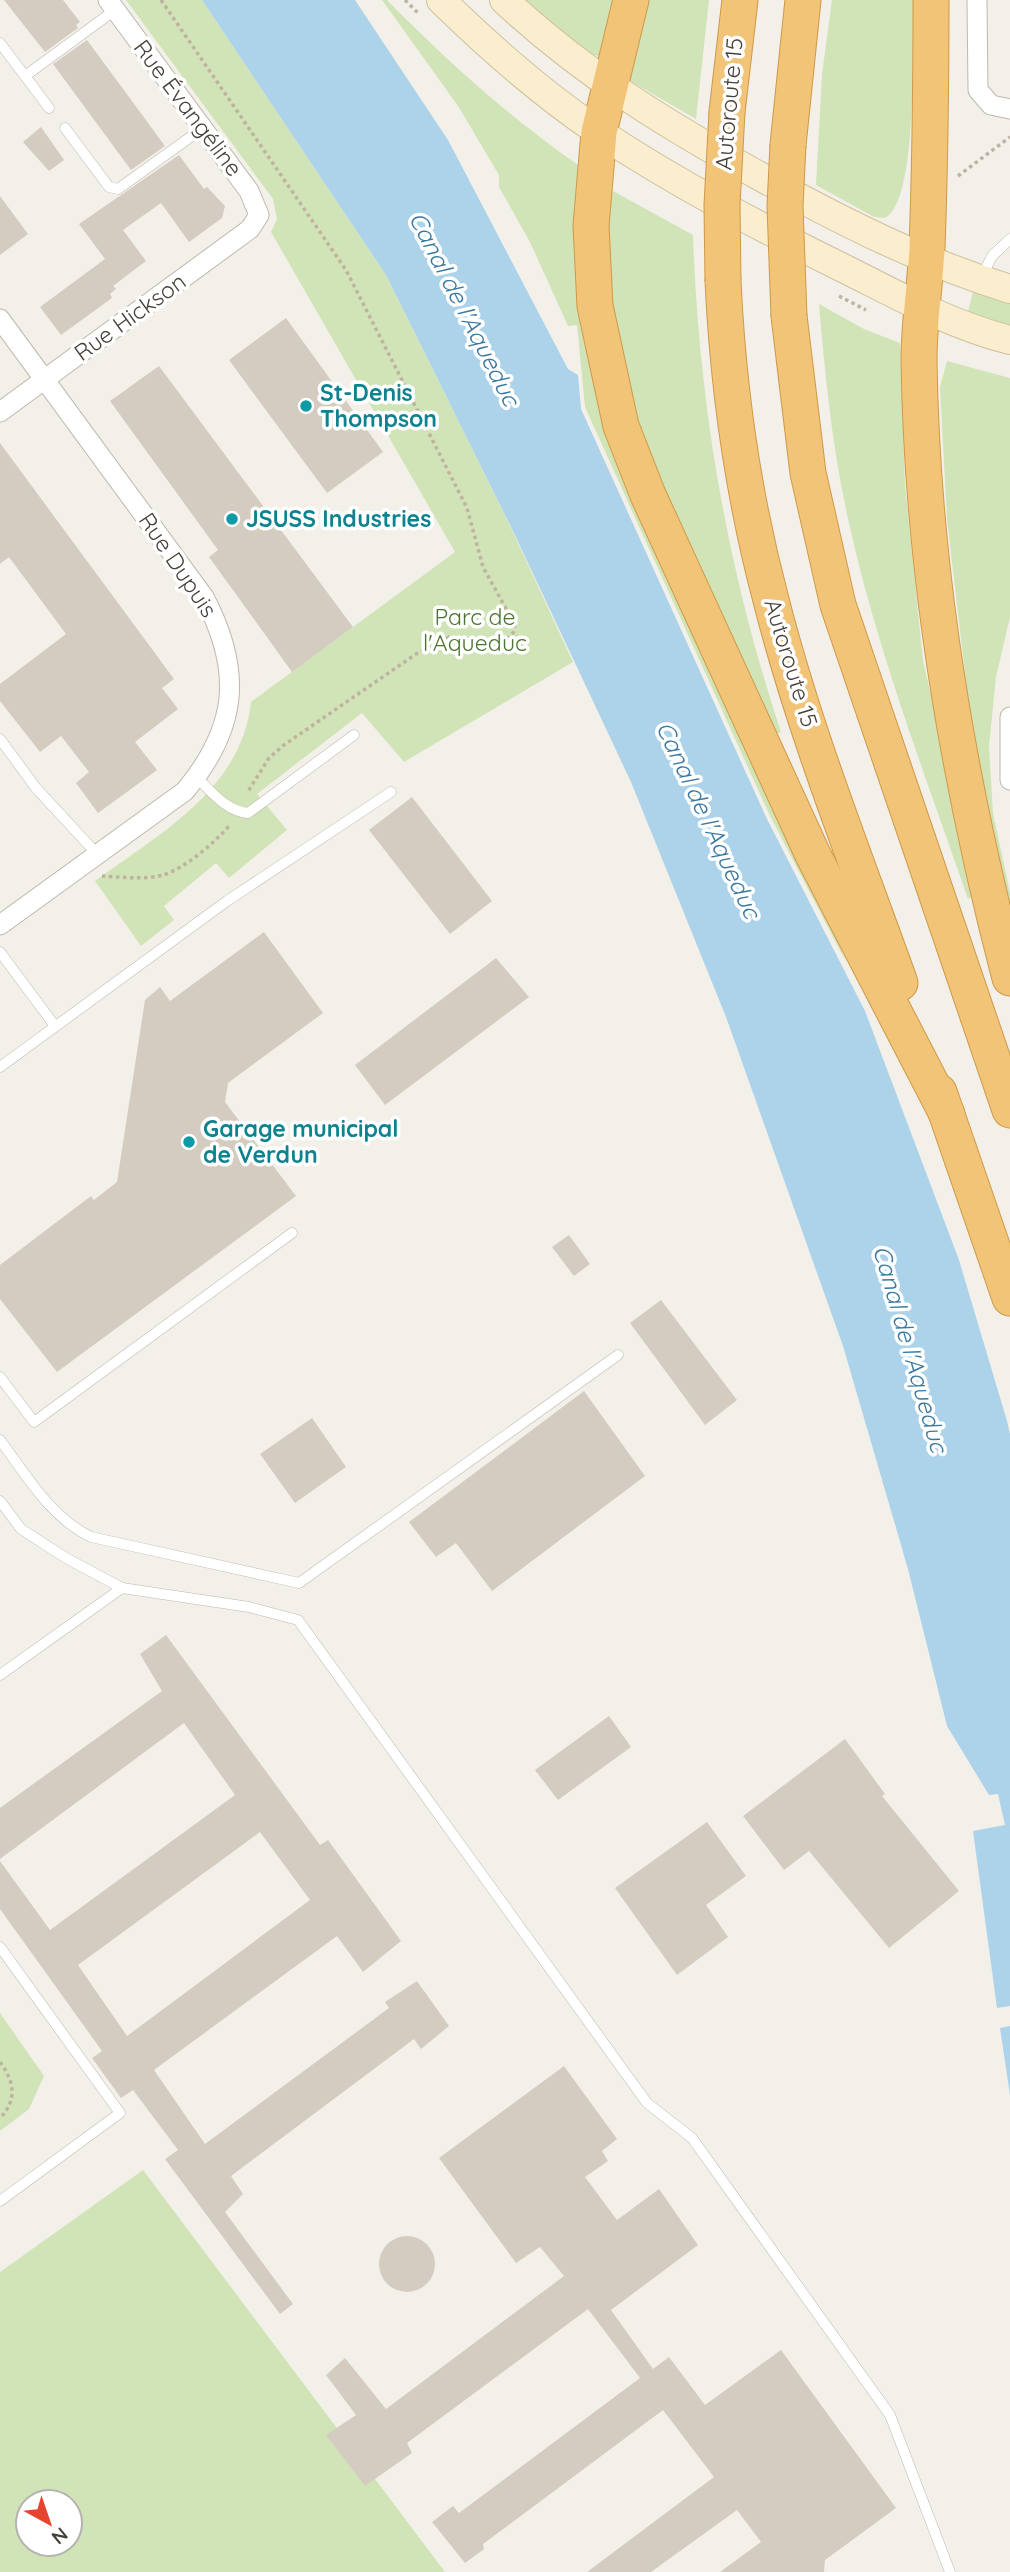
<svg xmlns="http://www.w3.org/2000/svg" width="1010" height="2572" viewBox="0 0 1010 2572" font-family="Quicksand,sans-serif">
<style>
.green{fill:#d1e4b7;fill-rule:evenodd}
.water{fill:#acd3ea}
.building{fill:#d4ccc0;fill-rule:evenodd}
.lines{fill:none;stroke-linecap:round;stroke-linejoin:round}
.service-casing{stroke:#beb8ad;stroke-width:11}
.minor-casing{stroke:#beb8ad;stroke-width:21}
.secondary-casing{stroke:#cfc09e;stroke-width:30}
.motorway-casing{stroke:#cf9948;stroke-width:37}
.path{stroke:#bfb3a0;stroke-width:3.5;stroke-dasharray:3.5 3.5;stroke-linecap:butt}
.service{stroke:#fff;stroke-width:10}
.minor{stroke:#fff;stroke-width:19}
.secondary{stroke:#faeece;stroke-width:28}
.motorway{stroke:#f1c478;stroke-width:35}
.motorway-bridge-casing{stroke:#cf9948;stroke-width:37;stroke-linecap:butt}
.motorway-bridge{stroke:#f1c478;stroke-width:35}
.culture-dot{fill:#0f9aa8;stroke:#fff;stroke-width:2.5}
.labels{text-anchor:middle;stroke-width:7;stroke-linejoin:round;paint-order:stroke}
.street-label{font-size:23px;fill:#474139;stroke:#fff}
.culture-label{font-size:23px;font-weight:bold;fill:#0d838f;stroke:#fff;text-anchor:start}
.park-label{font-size:23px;fill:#4c7431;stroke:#fff}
.water-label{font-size:24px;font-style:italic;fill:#3979a1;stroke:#fff}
</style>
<rect width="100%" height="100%" fill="#f3f0ea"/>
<g class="green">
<path d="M126 0H202L386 275 505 515 573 662 404 762 362 713 257 794 287 830 229 878 216 863 164 906 174 920 141 946 95 881C159 834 242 789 251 702L455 552 271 232 277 219 273 199Z"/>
<path d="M382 0H387C447 61 510 118 581 167V275L794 842 848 966 769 814 585 407 577 325 568 326 530 242 499 187V175L458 106Z"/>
<path d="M524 0H618L600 56 591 55Z"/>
<path d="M641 0H709L696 119 625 78Z"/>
<path d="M832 0H913C912 39 919 201 885 218L874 217 816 185 822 74Z"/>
<path d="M604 186 693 235C699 407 727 569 781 732L772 736 657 485 612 339Z"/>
<path d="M974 288 1010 300V327L967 315Z"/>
<path d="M819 304 864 329 900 343 905 485 923 660 976 896 968 899C924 772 875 645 847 514 832 445 825 375 819 304Z"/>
<path d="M947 361 1010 378V617L996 677 989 747 993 813 1010 893V918L974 751 947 519 940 387Z"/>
<path d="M0 2013 44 2076 29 2109 0 2131Z"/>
<path d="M143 2170 445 2572H0V2272ZM28 2502H70V2544H28Z"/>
</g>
<g class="water">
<path d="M202 0H355L448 140 568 369 578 375 581 409 766 817 865 1011 959 1260 1007 1421 1010 1434V2006L997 2008 973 1831 1005 1825 998 1794 989 1795 947 1726 908 1569 843 1346 726 1017 631 782 512 529 386 275Z"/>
<path d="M1010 2026V2095L1000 2028Z"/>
</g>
<g class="building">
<path d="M4 0H63L80 22 76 25 78 28 45 52Z"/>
<path d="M87 40 165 146 131 170 53 64Z"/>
<path d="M41 127 64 160 49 171 23 142Z"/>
<path d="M179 155 204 189 207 187 225 206 222 218 189 242 161 203 123 230 146 261 113 286 116 289 110 294 112 298 61 335 40 307 105 259 79 224Z"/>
<path d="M0 196 28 234 0 255Z"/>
<path d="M286 318 383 452 327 493 229 360Z"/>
<path d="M159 366 353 627 292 672 209 557 218 550 110 401Z"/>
<path d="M0 443 174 679 162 688 178 709 135 742 157 770 98 813 76 783 89 772 61 736 40 752 0 701V684L66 634 9 557 0 564Z"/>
<path d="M412 797 492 901 450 934 369 830Z"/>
<path d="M264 932 323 1013 228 1083 225 1102 296 1196 57 1372 0 1299V1265L91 1196 94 1200 117 1182 145 1000 160 987 170 1001Z"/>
<path d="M496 958 529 997 385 1105 355 1065Z"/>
<path d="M569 1235 590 1264 574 1276 552 1247Z"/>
<path d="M661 1300 737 1400 705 1425 630 1323Z"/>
<path d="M584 1391 645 1476 492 1591 456 1543 436 1557 409 1522Z"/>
<path d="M312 1418 346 1467 295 1503 260 1454Z"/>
<path d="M166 1635 320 1845 328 1840 401 1941 363 1972 337 1936 154 2070 205 2144 389 2008 385 2002 417 1981 449 2026 421 2049 414 2039 231 2176 243 2194 225 2212 293 2304 280 2314 165 2159 178 2150 133 2090 121 2098 92 2058 102 2051 0 1909V1861L50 1930 235 1795 184 1723 0 1859V1808L162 1691 140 1654ZM260 1832 310 1900 127 2036 78 1965Z"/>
<path d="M609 1716 631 1747 558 1800 535 1770Z"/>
<path d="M845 1739 885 1794 882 1796 959 1891 889 1948 809 1851 784 1870 743 1816Z"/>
<path d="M707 1822 746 1876 706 1905 728 1937 677 1975 615 1888Z"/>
<path d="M564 2066 617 2139 602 2151 608 2161 585 2177 617 2220 659 2189 698 2245 611 2310 653 2369 669 2357 705 2405 781 2350 896 2508 825 2560 824 2572H720L761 2542 737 2510 651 2572H587L714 2477 663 2410 483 2544 484 2549 465 2563 432 2522 453 2506 459 2513 640 2378 588 2309 407 2443 412 2453 365 2486 326 2435 356 2415 326 2375 345 2358 386 2409 564 2276 540 2247 516 2263 439 2158Z"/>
<circle cx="407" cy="2264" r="28"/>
</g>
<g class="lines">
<defs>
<g id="service">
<path d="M0 43 25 76"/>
<path d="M49 108 25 76 115 10"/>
<path d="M65 128 109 187 118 189 203 128"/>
<path d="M982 276 992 256 1010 239"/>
<path d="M0 739 36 788 97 854"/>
<path d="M196 777C212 792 226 811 248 813L354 735"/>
<path d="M0 952 55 1026"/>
<path d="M0 1067 227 901 391 792"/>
<path d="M0 1377 34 1422 292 1233"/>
<path d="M0 1440C27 1476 50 1517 91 1537L299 1583 618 1355"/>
<path d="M0 1501 21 1529 66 1558 122 1588"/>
<path d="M0 1675 122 1588 249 1607 298 1620 647 2103 692 2138 890 2415 950 2572"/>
<path d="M0 1947 120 2113 0 2201"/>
</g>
<g id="minor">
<path d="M977 0 978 90 991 105 1010 109"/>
<path d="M0 319 204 597C243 671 238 727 185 791L0 925"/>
<path d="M0 412 250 229 259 215 249 191 108 0"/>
<path d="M1010 717V780"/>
</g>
<g id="secondary">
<path d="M441 0C490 48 542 94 599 132 677 184 762 228 845 269 899 296 951 325 1010 340"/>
<path d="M504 0C585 75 667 125 763 178 843 222 922 262 1010 289"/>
</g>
<g id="motorway">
<path d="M631 0 599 132 591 226 595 306 621 426 648 495 813 855 947 1114"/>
<path d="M931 0C931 83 930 166 927 249 925 286 919 323 919 360 922 569 957 776 1010 978"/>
<path d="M727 112 740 0"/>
<path d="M788 145 803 0"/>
<path d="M723 281C728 389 743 495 771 600 804 730 855 857 900 983"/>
<path d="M789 316 808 473 838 605 1010 1110"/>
<path d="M939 1092 1010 1298"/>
</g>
</defs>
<use href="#service" class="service-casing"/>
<use href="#minor" class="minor-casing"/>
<use href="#secondary" class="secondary-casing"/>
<use href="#motorway" class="motorway-casing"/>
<g class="path">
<path d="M161 0 346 270 467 508 483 567 515 625 513 633 502 643 449 637 419 652 284 745 269 758 247 793"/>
<path d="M405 0 419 14"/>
<path d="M958 176 1010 137"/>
<path d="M839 296 866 310"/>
<path d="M102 876C121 877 145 880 163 875 186 868 215 842 230 825"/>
<path d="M0 2062C14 2081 18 2100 0 2118"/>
</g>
<use href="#service" class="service"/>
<use href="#minor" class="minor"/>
<use href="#secondary" class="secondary"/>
<use href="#motorway" class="motorway"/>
<defs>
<g id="motorway-bridge">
<path d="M788 145 785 206 789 316"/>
<path d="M723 281 722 205 727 112"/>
</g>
</defs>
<use href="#motorway-bridge" class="motorway-bridge-casing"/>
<use href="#motorway-bridge" class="motorway-bridge"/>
</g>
<g class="culture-dot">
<circle cx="306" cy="406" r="7"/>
<circle cx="232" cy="519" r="7"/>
<circle cx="189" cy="1142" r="7"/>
</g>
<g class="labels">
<g class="street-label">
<text transform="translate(729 104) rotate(-85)" y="8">Autoroute 15</text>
<text transform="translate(188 108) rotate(53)" y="8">Rue Évangéline</text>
<text transform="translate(130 317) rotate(-36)" y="8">Rue Hickson</text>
<text transform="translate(178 565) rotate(56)" y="8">Rue Dupuis</text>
<text transform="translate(791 663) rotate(73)" y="8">Autoroute 15</text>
</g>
<g class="culture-label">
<text x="320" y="401">St-Denis<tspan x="320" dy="26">Thompson</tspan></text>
<text x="246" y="527">JSUSS Industries</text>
<text x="203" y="1137">Garage municipal<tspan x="203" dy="26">de Verdun</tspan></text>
</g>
<g class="park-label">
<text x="475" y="625">Parc de<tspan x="475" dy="26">l'Aqueduc</tspan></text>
</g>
<g class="water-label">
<text transform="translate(464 309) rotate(63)" y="8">Canal de l'Aqueduc</text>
<text transform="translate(708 820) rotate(65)" y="8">Canal de l'Aqueduc</text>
<text transform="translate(910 1349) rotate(74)" y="8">Canal de l'Aqueduc</text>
</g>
</g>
<g transform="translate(49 2523) rotate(140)"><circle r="33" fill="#ffffff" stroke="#b5b3b0" stroke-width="2"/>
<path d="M0-5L12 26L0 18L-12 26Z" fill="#e6442e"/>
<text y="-10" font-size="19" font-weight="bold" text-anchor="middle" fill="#474139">N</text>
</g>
</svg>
